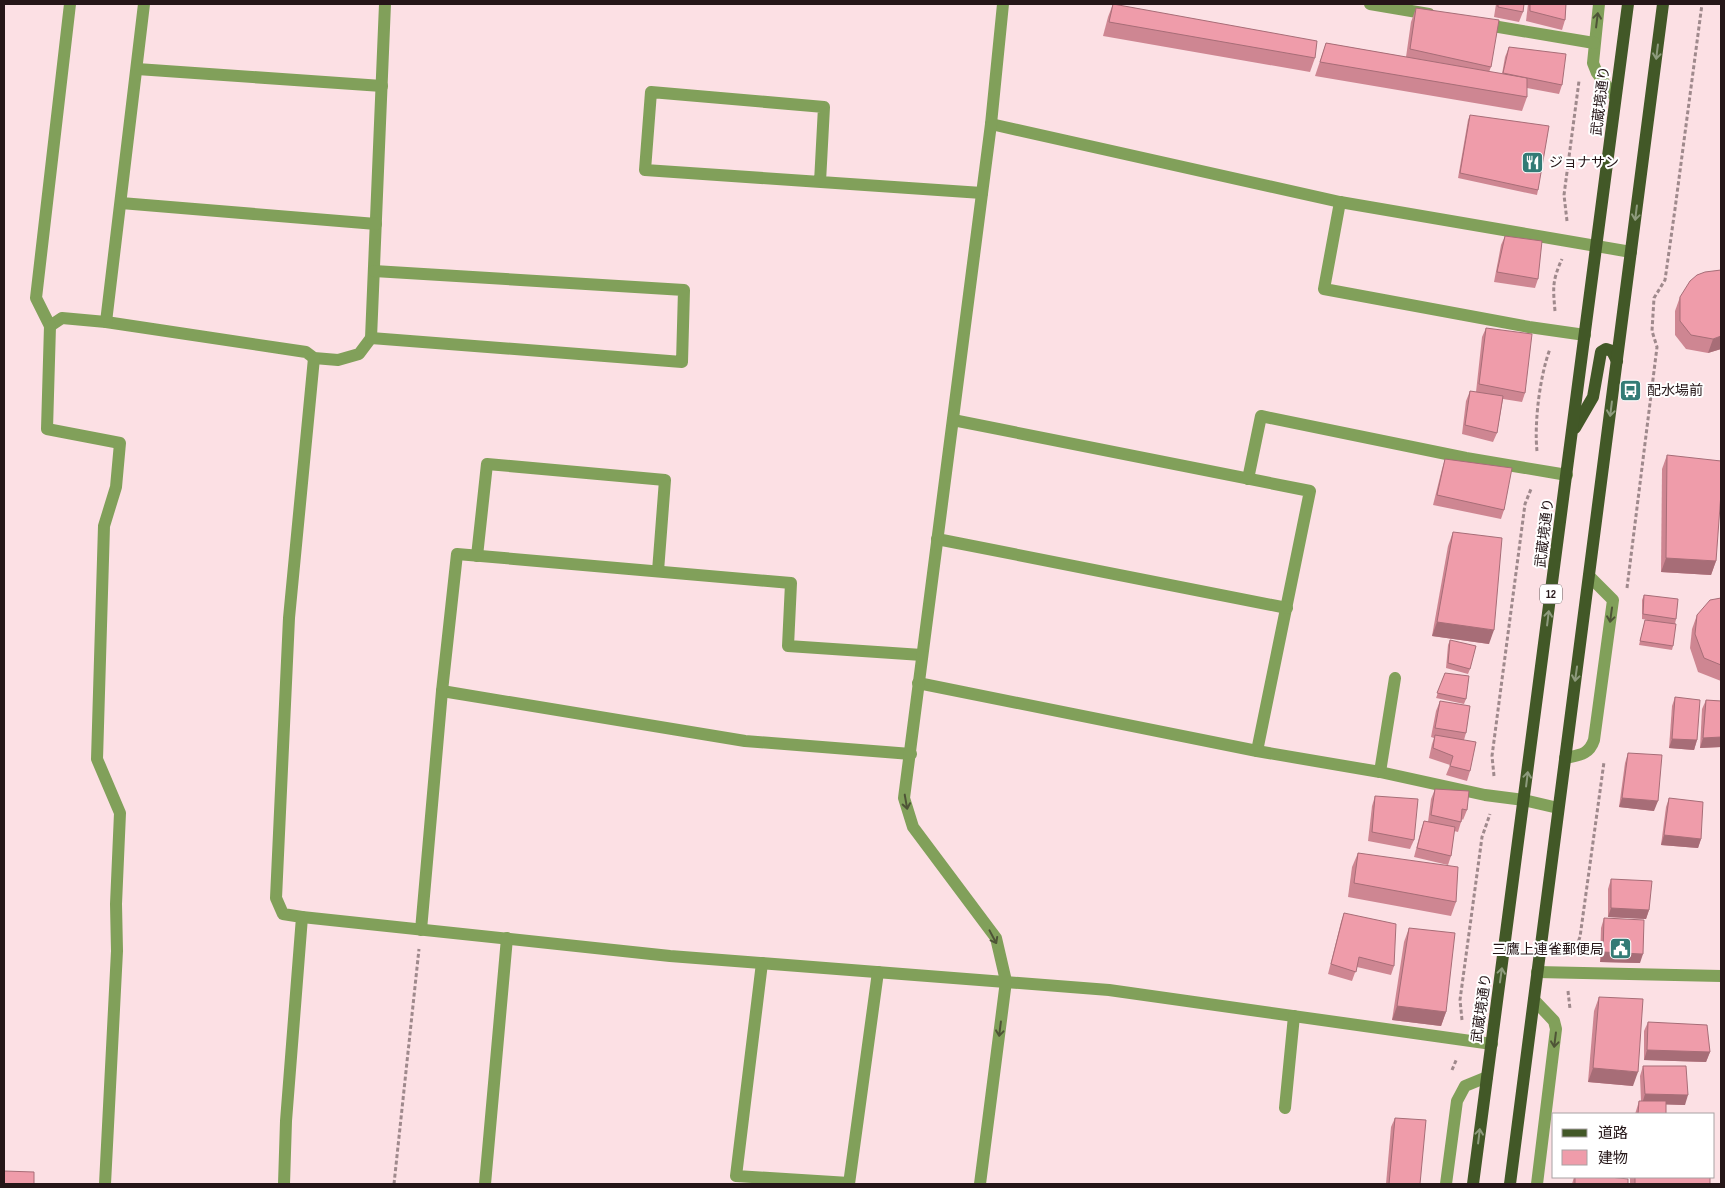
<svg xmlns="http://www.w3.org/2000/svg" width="1725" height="1188" viewBox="0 0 1725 1188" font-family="'Sofia Sans Condensed','Noto Sans JP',sans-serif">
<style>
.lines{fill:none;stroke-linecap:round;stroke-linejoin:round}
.path{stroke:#9f898c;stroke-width:3;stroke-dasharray:4 2.5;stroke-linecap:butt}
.minor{stroke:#81a05a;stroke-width:12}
.major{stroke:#425827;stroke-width:12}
.wall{fill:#ce8692}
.shaded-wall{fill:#a76d77}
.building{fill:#ef9caa;stroke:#a76d77}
.oneway{stroke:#4e5436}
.oneway2{stroke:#8e9b7d}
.labels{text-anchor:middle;stroke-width:4;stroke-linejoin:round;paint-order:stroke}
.shield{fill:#fff;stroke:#665c5d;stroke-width:1}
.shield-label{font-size:12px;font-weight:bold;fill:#251618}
.street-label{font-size:14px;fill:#251618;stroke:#fff}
.poi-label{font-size:14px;fill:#251618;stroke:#fff;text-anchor:start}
</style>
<rect width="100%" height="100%" fill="#fce0e4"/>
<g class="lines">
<g class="path">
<path d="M1567 221 1564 195 1579 81"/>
<path d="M1555 311C1553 288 1552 281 1562 259"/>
<path d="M1537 451C1534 423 1540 375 1550 349"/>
<path d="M1627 588 1657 347 1652 331 1654 298 1665 280 1675 209 1702 4"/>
<path d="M1494 776 1492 756 1525 504 1531 489"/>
<path d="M1574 953 1580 937 1604 762"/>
<path d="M1568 991 1570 1009"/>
<path d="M1462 1020 1460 1000 1482 837 1490 814"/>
<path d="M1452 1070 1457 1058"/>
<path d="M394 1184 419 949"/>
</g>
<g class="minor">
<path d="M70 4 36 298 50 326 62 318 106 322 306 352 314 358 338 360 359 354 371 338 385 4"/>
<path d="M1370 4 1429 14"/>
<path d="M1599 4 1593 63 1597 73 1615 97"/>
<path d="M1481 24 1594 43"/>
<path d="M137 69 382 86"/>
<path d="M991 124 1340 202 1631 252"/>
<path d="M820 182 824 107 651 92 645 170 982 193"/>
<path d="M1340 202 1324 289 1529 327 1585 335"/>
<path d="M121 203 376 224"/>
<path d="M106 322 144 4"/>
<path d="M50 326 47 429 120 443 116 487 104 526 97 759 120 813 116 904 117 951 105 1184"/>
<path d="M371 338 682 362 684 290 374 271"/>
<path d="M953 420 1310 491 1257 751"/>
<path d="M1248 479 1261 416 1466 458 1567 475"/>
<path d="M937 539 1287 608"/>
<path d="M477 556 487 464 665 480 658 571"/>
<path d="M918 683 1257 751 1380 772 1485 795 1524 800 1558 808"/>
<path d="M442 691 745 741 911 754"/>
<path d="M1565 758C1579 755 1589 755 1594 740L1613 600 1589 576"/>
<path d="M1380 772 1395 678"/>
<path d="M302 917 670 956 1109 990 1492 1044"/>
<path d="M421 930 442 691 457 554 791 583 788 646 922 655"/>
<path d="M762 963 736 1176 849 1183"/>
<path d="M1537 972 1721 976"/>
<path d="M1534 1000 1554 1021 1556 1029 1537 1184"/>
<path d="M1285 1108 1294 1016"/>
<path d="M284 1184 286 1121 302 917 283 914 276 898 289 618 314 358"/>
<path d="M485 1184 507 938"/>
<path d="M849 1184 878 972"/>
<path d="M980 1184 1006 981 996 938 913 827 904 798 991 124 1003 4"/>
<path d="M1446 1184 1457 1101 1465 1086 1487 1077"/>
</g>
<g class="major">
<path d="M1575 428 1593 397 1601 352 1606 349 1612 351 1617 361"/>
<path d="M1473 1184 1628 4"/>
<path d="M1510 1184 1663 4"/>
</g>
</g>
<g class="wall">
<path d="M1113 4 1315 58 1310 72 1103 36 1108 17Z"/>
<path d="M1496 4H1524L1523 12 1519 22 1494 17Z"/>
<path d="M1528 4H1566L1565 20 1562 30 1526 21Z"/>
<path d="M1416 8 1491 67 1489 72 1502 74 1505 57 1509 47 1562 85 1559 94 1527 88V97L1522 111 1315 76 1326 43 1406 57 1411 22Z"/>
<path d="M1470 115 1538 190 1537 195 1458 178 1468 120Z"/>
<path d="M1505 236 1538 279 1535 288 1494 282 1501 245Z"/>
<path d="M1680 297 1721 349 1708 353 1686 349 1675 335V311Z"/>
<path d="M1486 328 1525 393 1522 402 1503 399 1497 433 1493 442 1462 434 1466 401 1470 391 1476 392 1482 337Z"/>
<path d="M1667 455 1716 561 1711 575 1661 572 1662 469Z"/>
<path d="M1445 459 1504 510 1501 519 1433 505 1442 469Z"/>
<path d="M1453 532 1489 644 1432 636 1448 546Z"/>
<path d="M1644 595 1676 619 1675 624 1673 646 1672 650 1639 645 1645 620 1658 622 1642 619V600Z"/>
<path d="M1721 598V681L1698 672 1690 648 1692 629 1697 615Z"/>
<path d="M1450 640 1470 669 1468 674 1446 668 1448 645Z"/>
<path d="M1445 673 1466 699 1464 704 1436 698Z"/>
<path d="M1675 697 1697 740 1694 750 1669 748 1672 706Z"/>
<path d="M1706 700 1721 701V747L1700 748 1702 709Z"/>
<path d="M1440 701 1466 733 1464 740 1470 771 1467 781 1446 775 1450 765 1429 758 1432 744 1434 738 1431 737 1436 711Z"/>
<path d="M1628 753 1654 811 1619 807 1625 763Z"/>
<path d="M1435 789 1467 810 1463 820 1462 819 1461 822 1458 832 1454 831 1451 856 1448 865 1414 857 1421 830 1424 821 1428 822 1431 799Z"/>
<path d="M1375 796 1414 840 1410 849 1368 841 1372 806Z"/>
<path d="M1669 798 1701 839 1698 848 1661 845 1666 807Z"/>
<path d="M1358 853 1456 902 1451 916 1348 897 1352 867Z"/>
<path d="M1611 879 1649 910 1646 919 1608 917V889Z"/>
<path d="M1344 913 1394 966 1391 975 1357 967 1352 981 1328 974 1341 922Z"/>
<path d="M1604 918 1640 963 1600 962 1601 928Z"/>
<path d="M1409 928 1446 1012 1441 1026 1392 1020 1404 942Z"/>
<path d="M1599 997 1633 1086 1588 1082 1594 1011Z"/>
<path d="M1648 1022 1710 1052 1706 1062 1644 1060V1031Z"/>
<path d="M1643 1066 1685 1105 1666 1104V1114H1635L1636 1111 1639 1101H1641L1640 1076Z"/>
<path d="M1395 1118 1420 1184H1386L1391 1127Z"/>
<path d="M1574 1177H1610L1628 1184H1572Z"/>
<rect x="1630" y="1177" width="80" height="7"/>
</g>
<g class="shaded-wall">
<path d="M1721 336V349L1708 353 1713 339Z"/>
<path d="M1666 558 1716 561 1711 575 1661 572Z"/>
<path d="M1437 622 1494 630 1489 644 1432 636Z"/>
<path d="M1721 737V747L1700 748 1703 738Z"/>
<path d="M1672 739 1697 740 1694 750 1669 748Z"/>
<path d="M1622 798 1658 801 1654 811 1619 807Z"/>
<path d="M1664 835 1701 839 1698 848 1661 845Z"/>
<path d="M1611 908 1649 910 1646 919 1608 917Z"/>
<path d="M1603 952 1643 954 1640 963 1600 962Z"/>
<path d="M1397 1006 1446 1012 1441 1026 1392 1020Z"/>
<path d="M1647 1050 1710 1052 1706 1062 1644 1060Z"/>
<path d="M1593 1068 1638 1072 1633 1086 1588 1082Z"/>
<path d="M1645 1094 1688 1095 1685 1105 1642 1104Z"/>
</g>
<g class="building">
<path d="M1113 4 1317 41 1315 58 1109 22Z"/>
<path d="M1498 4H1524L1523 12 1498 7Z"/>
<path d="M1530 4H1566L1565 20 1530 11Z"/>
<path d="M1416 8 1499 20 1491 67 1410 49Z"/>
<path d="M1326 43 1527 78V97L1320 62Z"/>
<path d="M1509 47 1566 54 1562 85 1503 73Z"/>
<path d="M1470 115 1549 126 1538 190 1460 173Z"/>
<path d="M1505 236 1542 241 1538 279 1497 272Z"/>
<path d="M1721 270V336L1713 339 1691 335 1680 321V297L1690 281 1697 275 1705 272Z"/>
<path d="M1486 328 1532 334 1525 393 1479 384Z"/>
<path d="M1470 391 1503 396 1497 433 1465 425Z"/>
<path d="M1667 455 1721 461V493L1716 561 1666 558Z"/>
<path d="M1445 459 1512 468 1504 510 1437 495Z"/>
<path d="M1453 532 1502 538 1494 630 1437 622Z"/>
<path d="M1644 595 1678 599 1676 619 1643 614Z"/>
<path d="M1721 598V665L1704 658 1695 634 1697 615 1710 600Z"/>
<path d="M1645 620 1676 624 1673 646 1640 641Z"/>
<path d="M1450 640 1476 646 1470 669 1448 663Z"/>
<path d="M1445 673 1469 676 1466 699 1437 693Z"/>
<path d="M1675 697 1700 700 1697 740 1672 739Z"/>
<path d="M1706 700 1721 701V737L1703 738Z"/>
<path d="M1440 701 1470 706 1466 733 1435 728Z"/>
<path d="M1435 735 1476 742 1470 771 1450 766 1453 756 1433 748Z"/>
<path d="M1628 753 1662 755 1658 801 1622 798Z"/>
<path d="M1435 789 1469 791 1467 810 1462 809 1461 822 1431 815Z"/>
<path d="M1375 796 1418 799 1414 840 1372 832Z"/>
<path d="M1669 798 1703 802 1701 839 1664 835Z"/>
<path d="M1424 821 1455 827 1451 856 1417 848Z"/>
<path d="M1358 853 1458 867 1456 902 1354 883Z"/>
<path d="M1611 879 1652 881 1649 910 1611 908Z"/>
<path d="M1344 913 1396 924 1394 966 1359 957 1356 972 1331 964Z"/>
<path d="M1604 918 1644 920 1643 954 1603 952Z"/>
<path d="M1409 928 1455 933 1446 1012 1397 1006Z"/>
<path d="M1599 997 1643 999 1638 1072 1593 1068Z"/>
<path d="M1648 1022 1707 1025 1710 1052 1647 1050Z"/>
<path d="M1643 1066H1686L1688 1095 1645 1094Z"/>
<path d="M1639 1101H1666V1114H1638Z"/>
<path d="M1395 1118 1426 1120 1420 1184H1389Z"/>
<path d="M4 1171 34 1172V1184H4Z"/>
<path d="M1575 1177H1610L1628 1179V1184H1575Z"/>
<rect x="1635" y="1177" width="75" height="7"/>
</g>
<defs><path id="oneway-shaft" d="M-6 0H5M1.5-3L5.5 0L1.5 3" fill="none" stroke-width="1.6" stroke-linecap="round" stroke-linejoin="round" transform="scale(1.25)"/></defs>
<g class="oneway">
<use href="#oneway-shaft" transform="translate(1597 20) rotate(-83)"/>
<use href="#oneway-shaft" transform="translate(1611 615) rotate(98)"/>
<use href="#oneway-shaft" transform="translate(906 802) rotate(80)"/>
<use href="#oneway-shaft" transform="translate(993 937) rotate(62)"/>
<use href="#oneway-shaft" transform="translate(1000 1029) rotate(97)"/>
<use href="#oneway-shaft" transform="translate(1555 1040) rotate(97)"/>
</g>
<g class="oneway2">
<use href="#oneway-shaft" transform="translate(1657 52) rotate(97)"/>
<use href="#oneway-shaft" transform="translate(1636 213) rotate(97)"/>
<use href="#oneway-shaft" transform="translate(1611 409) rotate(97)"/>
<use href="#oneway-shaft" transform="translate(1548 618) rotate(-83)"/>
<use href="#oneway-shaft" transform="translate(1576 674) rotate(98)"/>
<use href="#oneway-shaft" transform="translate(1527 779) rotate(-83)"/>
<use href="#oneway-shaft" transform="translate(1501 975) rotate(-82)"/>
<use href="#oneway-shaft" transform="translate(1479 1136) rotate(-83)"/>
</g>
<defs>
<symbol id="restaurant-square" viewBox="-11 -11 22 22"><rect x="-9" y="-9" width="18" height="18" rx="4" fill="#337b76" stroke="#fff"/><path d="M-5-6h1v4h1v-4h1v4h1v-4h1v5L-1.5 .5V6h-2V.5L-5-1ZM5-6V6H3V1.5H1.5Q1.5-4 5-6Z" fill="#fff"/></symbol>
<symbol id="bus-square" viewBox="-11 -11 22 22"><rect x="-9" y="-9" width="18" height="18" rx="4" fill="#337b76" stroke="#fff"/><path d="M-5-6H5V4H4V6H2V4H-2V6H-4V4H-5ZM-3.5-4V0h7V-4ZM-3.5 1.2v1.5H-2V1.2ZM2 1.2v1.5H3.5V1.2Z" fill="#fff"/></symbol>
<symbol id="civic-square" viewBox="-11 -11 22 22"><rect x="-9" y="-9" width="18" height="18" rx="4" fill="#337b76" stroke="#fff"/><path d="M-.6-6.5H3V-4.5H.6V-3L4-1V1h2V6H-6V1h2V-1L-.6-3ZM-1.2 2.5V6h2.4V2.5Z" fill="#fff"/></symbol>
</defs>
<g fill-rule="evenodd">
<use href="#restaurant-square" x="1520" y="150" width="25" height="25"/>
<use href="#bus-square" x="1618" y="378" width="25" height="25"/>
<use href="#civic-square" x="1608" y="936" width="25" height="25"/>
</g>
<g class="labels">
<rect class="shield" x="1540" y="584.5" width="22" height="19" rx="4"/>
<g class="shield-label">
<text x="1551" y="598">12</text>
</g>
<g class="street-label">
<text transform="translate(1600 101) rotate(-83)" y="5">武蔵境通り</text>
<text transform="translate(1544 533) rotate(-83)" y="5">武蔵境通り</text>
<text transform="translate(1481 1008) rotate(-82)" y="5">武蔵境通り</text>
</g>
<g class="poi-label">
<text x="1549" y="167">ジョナサン</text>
<text x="1647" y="395">配水場前</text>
<text x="1604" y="954" text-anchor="end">三鷹上連雀郵便局</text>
</g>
</g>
<rect width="1725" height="1188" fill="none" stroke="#251618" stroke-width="10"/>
<rect x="1552" y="1113" width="162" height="65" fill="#ffffff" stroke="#a8a2a3"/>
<rect x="1562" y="1129" width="25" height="8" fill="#425827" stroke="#a8a2a3"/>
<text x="1598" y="1138" font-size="15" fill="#251618">道路</text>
<rect x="1562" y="1150" width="25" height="15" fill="#ef9caa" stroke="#a8a2a3"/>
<text x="1598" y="1163" font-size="15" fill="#251618">建物</text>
</svg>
